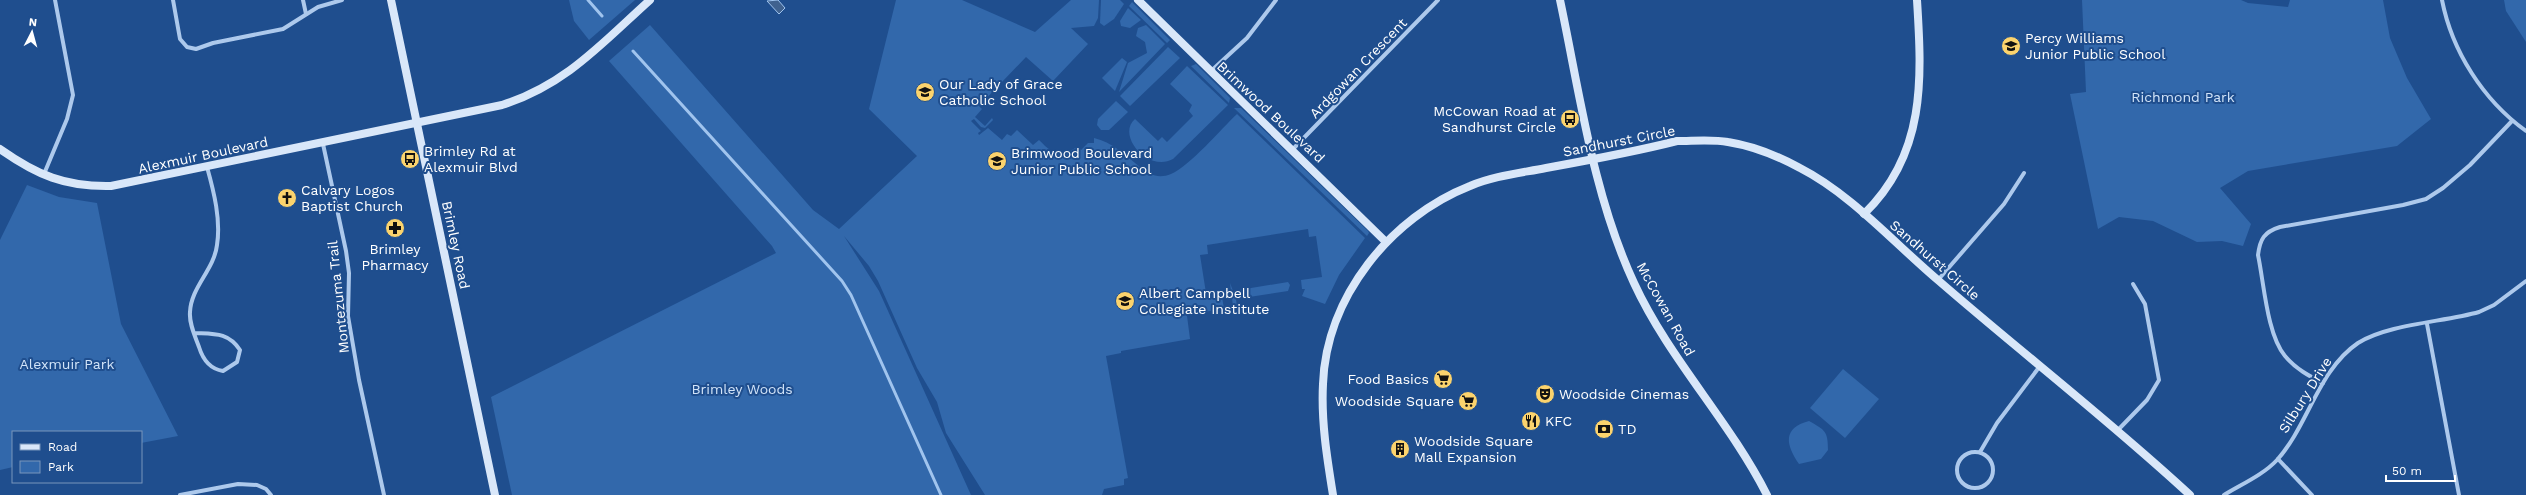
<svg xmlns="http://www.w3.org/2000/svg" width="2526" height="495" viewBox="0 0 2526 495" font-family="'Work Sans',sans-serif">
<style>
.green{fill:#3268ab}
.water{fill:#40628f;stroke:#a0c4ee}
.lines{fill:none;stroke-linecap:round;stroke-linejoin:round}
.stream{stroke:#a0c4ee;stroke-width:3}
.street{stroke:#adc9ec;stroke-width:4}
.secondary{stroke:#d9e7f9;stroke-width:8}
.labels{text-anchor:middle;stroke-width:4;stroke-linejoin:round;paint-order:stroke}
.poi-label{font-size:14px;fill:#fff;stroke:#1f4e8e;text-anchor:start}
.street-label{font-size:14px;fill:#fff;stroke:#1f4e8e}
.park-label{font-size:14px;fill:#d2e4f9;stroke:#1f4e8e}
</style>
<rect width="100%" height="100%" fill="#1f4e8e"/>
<g class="green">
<path d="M569 0H635L589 40 574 21Z"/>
<path d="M896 0H962L1035 32 1071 0H1099L1098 18 1094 26 1071 28 1088 44 1053 81 1026 57 979 106 982 109 975 117 985 126 992 118 993 120 985 128 981 127 974 119 971 121 981 131 978 133 979 135 988 128 1002 140 1007 134 1011 136 1017 130 1033 145 1039 140C1054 155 1060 159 1078 146L1081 150 1088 143H1094V138C1112 142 1125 155 1140 167 1149 175 1159 179 1171 174 1190 166 1221 129 1237 114L1365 238 1339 275 1325 304 1302 296 1305 289H1302L1301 280 1322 277 1316 236 1309 237 1308 229 1207 245 1208 254 1200 255 1206 293 1221 291 1224 309 1203 312 1201 305 1186 308 1190 339 1121 351V353L1106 356 1128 478 1124 479V485L1104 489 1102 495H985L946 433 937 402 917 368 878 281 869 266 844 236 879 291 971 495H512L491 397 776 253 772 246 609 61 650 25 813 210 839 229 917 156 869 109Z"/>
<path d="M1101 0H1120L1124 4 1114 19 1104 26 1100 23Z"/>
<path d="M2082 0H2241L2248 3 2288 7 2290 0H2383L2390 38 2407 78 2431 119 2397 146 2248 171 2220 188 2251 224 2243 246 2222 241 2197 242 2153 221 2119 217 2098 229 2070 94 2086 92Z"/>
<path d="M2504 0H2526V42L2506 11Z"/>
<path d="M1132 2 1170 40 1167 43 1129 6Z"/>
<path d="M1128 8 1141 20 1130 28 1121 26 1120 21Z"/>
<path d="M1146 25 1165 44 1119 92 1128 63 1147 53 1145 42 1136 36 1138 28Z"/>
<path d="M1168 47 1180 58 1130 106 1120 96Z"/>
<path d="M1122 58 1127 62 1115 91 1102 78Z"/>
<path d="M1196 64 1230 98 1229 103 1191 66Z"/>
<path d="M1187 66 1228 105 1173 159C1148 173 1116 135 1135 119L1158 141 1162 137 1167 142 1193 116 1189 111 1192 105 1170 84Z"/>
<path d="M1116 101 1128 112 1109 130H1101L1097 125 1098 119Z"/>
<path d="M1234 108H1241L1368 231 1369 233 1367 236Z"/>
<path d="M27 185 59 197 97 203 121 324 178 436 141 443V432H13V467L0 470V240Z"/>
<path d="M1288 282 1290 285 1288 291 1236 299 1237 307 1233 306 1230 283 1233 291Z"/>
<path d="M1843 369 1879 399 1845 438 1810 408Z"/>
<path d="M1809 421C1825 430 1828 431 1828 450L1821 459 1799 464C1786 445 1782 428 1809 421Z"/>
</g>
<path class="water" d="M778 0 785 8 779 14 767 1Z"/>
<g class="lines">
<g class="stream">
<path d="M588 0 602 16"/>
<path d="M633 51 842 281 851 295 941 495"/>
</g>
<g class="street">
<path d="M173 0 180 39 187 47 196 49 213 43 283 29 318 7 342 0"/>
<path d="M303 0 306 14"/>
<path d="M2442 0C2452 51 2483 100 2526 131"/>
<path d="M1210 72 1247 38 1276 0"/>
<path d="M323 144 346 251 349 273 348 316 359 380 384 495"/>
<path d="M1293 149 1438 0"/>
<path d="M44 174 67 119 73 95 55 0"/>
<path d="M1938 280 2004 204 2024 173"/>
<path d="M2427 324 2459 495"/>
<path d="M194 333C214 334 228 332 240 350L237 362 223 371C210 369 203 360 199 347 195 336 189 324 190 312 191 287 214 270 217 245 221 220 214 192 207 167"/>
<path d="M2323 383C2309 376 2296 369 2285 356 2267 335 2264 283 2258 255 2260 239 2264 232 2280 227L2403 205 2426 199 2443 188 2470 165 2512 121"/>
<path d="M2117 431 2147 400 2159 380 2145 304 2133 284"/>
<path d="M1980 452 1997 423 2040 366"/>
<circle cx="1975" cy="470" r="18"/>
<path d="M2278 459 2312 495"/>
<path d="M180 495 238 484 257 485 266 489 271 495"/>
<path d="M2224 495C2242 484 2263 475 2277 460 2308 426 2318 370 2358 343 2388 324 2444 322 2479 312L2494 305 2526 281"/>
</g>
<g class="secondary">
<path d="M391 0 495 495"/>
<path d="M1138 0 1386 242"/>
<path d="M1560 0C1580 94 1593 195 1634 283 1669 359 1729 420 1767 495"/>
<path d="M0 149C37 175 65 187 111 186L502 105C566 85 603 42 650 0"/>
<path d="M1864 214C1926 154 1922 79 1917 0"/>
<path d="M1333 495C1327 458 1321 421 1323 384 1326 297 1391 217 1470 186 1493 176 1521 173 1546 168 1590 160 1634 152 1677 141 1693 141 1712 139 1728 142 1753 146 1778 156 1800 168 1851 194 1895 244 1939 281 2022 353 2109 420 2190 495"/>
</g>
</g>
<defs>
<symbol id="school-disc" viewBox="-11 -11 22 22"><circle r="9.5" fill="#fbd36d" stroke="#1f4e8e"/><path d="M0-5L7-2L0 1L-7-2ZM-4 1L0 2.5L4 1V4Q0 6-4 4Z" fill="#111"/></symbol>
<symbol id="bus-disc" viewBox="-11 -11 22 22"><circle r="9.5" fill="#fbd36d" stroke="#1f4e8e"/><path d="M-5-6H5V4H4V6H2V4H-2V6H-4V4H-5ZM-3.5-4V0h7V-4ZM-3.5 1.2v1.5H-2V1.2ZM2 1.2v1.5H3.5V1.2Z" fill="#111"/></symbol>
<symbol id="church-disc" viewBox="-11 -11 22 22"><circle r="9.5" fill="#fbd36d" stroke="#1f4e8e"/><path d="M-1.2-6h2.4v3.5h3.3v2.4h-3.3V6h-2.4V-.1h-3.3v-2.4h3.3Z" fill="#111"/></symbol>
<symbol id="pharmacy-disc" viewBox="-11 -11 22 22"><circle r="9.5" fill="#fbd36d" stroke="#1f4e8e"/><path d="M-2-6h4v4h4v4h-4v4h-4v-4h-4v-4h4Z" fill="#111"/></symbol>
<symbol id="supermarket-disc" viewBox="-11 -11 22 22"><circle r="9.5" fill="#fbd36d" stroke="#1f4e8e"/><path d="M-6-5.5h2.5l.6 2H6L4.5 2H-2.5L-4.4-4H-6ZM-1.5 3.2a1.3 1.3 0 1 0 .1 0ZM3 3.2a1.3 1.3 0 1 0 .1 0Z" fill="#111"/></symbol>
<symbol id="theatre-disc" viewBox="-11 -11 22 22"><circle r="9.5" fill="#fbd36d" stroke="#1f4e8e"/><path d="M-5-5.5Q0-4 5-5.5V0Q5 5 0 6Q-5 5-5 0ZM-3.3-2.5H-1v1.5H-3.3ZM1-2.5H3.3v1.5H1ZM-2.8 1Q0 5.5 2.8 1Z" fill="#111"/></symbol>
<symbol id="restaurant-disc" viewBox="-11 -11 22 22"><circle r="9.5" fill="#fbd36d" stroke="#1f4e8e"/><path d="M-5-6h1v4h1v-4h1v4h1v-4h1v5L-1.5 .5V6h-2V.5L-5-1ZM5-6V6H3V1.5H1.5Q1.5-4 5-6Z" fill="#111"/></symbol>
<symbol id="bank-disc" viewBox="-11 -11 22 22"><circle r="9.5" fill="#fbd36d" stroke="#1f4e8e"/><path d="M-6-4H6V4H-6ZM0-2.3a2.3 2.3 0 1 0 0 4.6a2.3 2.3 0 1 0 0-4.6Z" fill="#111"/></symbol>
<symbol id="building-disc" viewBox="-11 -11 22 22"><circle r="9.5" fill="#fbd36d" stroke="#1f4e8e"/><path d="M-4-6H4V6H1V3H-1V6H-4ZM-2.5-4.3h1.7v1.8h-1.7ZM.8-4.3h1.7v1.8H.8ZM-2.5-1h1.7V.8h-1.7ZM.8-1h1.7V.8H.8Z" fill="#111"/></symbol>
</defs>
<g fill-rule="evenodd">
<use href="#school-disc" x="2000" y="35" width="22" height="22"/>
<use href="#school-disc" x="914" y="81" width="22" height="22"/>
<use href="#bus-disc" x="1559" y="108" width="22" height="22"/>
<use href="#bus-disc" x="399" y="148" width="22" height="22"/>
<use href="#school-disc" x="986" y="150" width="22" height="22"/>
<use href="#church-disc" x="276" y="187" width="22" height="22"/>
<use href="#pharmacy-disc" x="384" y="217" width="22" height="22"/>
<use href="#school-disc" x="1114" y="290" width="22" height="22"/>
<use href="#supermarket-disc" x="1432" y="368" width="22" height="22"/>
<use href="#theatre-disc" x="1534" y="383" width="22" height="22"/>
<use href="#supermarket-disc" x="1457" y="390" width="22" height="22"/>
<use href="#restaurant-disc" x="1520" y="410" width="22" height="22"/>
<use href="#bank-disc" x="1593" y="418" width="22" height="22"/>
<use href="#building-disc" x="1389" y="438" width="22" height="22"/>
</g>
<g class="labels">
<g class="poi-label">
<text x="2025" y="43">Percy Williams<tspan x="2025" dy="16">Junior Public School</tspan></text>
<text x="939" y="89">Our Lady of Grace<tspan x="939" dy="16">Catholic School</tspan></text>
<text x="1556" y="116" text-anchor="end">McCowan Road at<tspan x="1556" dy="16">Sandhurst Circle</tspan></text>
<text x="424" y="156">Brimley Rd at<tspan x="424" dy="16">Alexmuir Blvd</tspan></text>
<text x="1011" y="158">Brimwood Boulevard<tspan x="1011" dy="16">Junior Public School</tspan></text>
<text x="301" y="195">Calvary Logos<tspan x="301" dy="16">Baptist Church</tspan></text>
<text x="395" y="254" text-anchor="middle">Brimley<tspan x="395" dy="16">Pharmacy</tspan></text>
<text x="1139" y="298">Albert Campbell<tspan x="1139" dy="16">Collegiate Institute</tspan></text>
<text x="1429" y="384" text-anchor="end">Food Basics</text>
<text x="1559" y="399">Woodside Cinemas</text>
<text x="1454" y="406" text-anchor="end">Woodside Square</text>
<text x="1545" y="426">KFC</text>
<text x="1618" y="434">TD</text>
<text x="1414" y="446">Woodside Square<tspan x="1414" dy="16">Mall Expansion</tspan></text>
</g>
<g class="street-label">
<text transform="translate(1358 68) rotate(-46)" y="5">Ardgowan Crescent</text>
<text transform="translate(1271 112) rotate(43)" y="5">Brimwood Boulevard</text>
<text transform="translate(1619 141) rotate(-11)" y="5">Sandhurst Circle</text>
<text transform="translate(203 155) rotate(-12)" y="5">Alexmuir Boulevard</text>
<text transform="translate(456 245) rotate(78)" y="5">Brimley Road</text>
<text transform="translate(1935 260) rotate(41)" y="5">Sandhurst Circle</text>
<text transform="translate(338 297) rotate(-96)" y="5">Montezuma Trail</text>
<text transform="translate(1666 309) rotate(61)" y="5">McCowan Road</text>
<text transform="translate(2305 395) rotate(-58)" y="5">Silbury Drive</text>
</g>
<g class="park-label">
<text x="2183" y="102">Richmond Park</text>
<text x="67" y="369">Alexmuir Park</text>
<text x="742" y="394">Brimley Woods</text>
</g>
</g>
<rect x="12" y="431" width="130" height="52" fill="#1f4e8e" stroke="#7995bb"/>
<rect x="20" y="444" width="20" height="6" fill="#d9e7f9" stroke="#7995bb"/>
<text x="48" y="451" font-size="12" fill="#ffffff">Road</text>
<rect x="20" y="461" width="20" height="12" fill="#3268ab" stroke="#7995bb"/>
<text x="48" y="471" font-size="12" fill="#ffffff">Park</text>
<g transform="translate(32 32) rotate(6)" stroke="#1f4e8e" stroke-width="3" paint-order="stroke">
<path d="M0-3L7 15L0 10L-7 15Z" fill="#ffffff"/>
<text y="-6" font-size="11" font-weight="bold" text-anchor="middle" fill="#ffffff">N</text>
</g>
<path d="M2386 475v6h69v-6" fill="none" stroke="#ffffff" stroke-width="2"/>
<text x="2392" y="475" font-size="12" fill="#ffffff" stroke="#1f4e8e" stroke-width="3" paint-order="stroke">50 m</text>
</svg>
